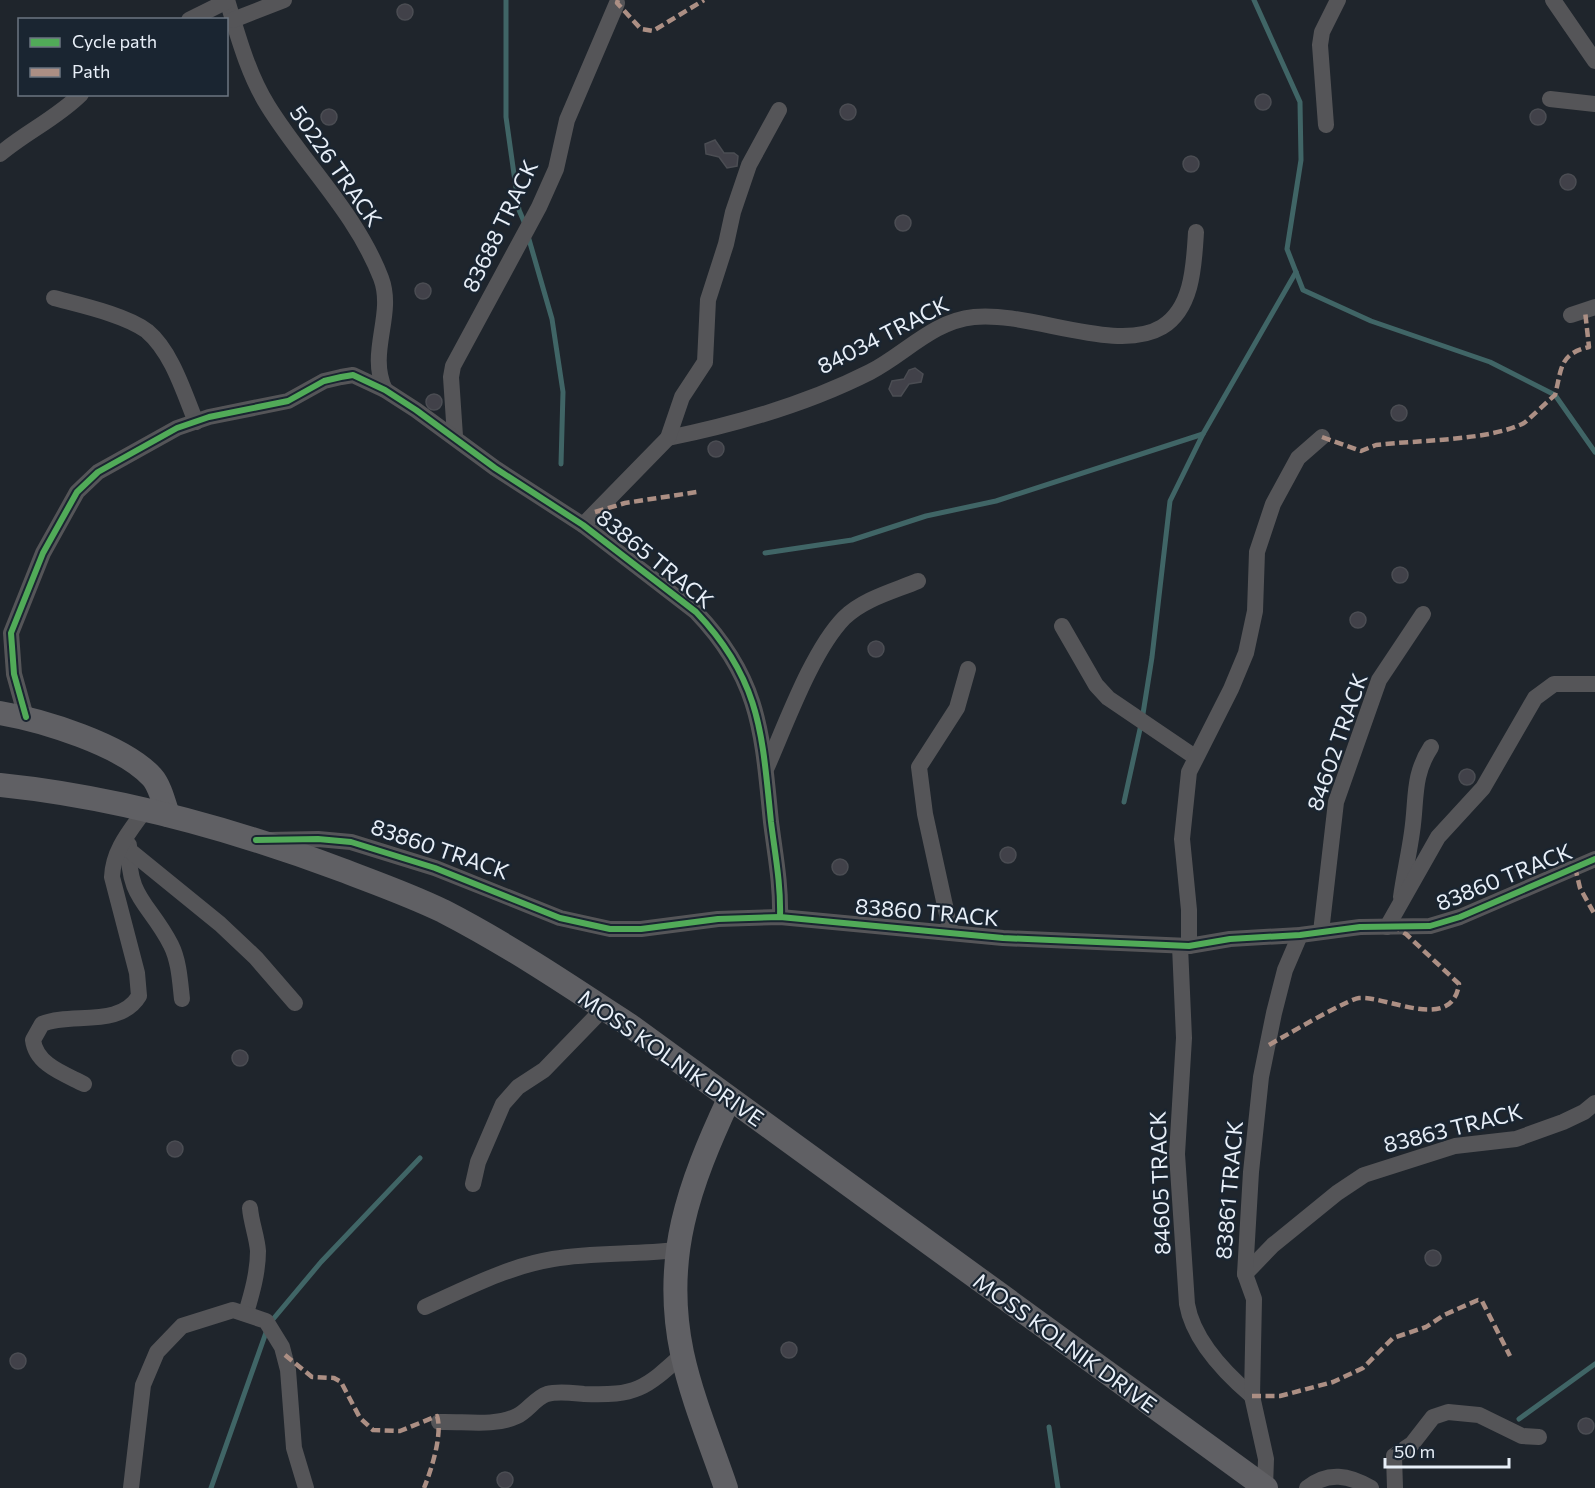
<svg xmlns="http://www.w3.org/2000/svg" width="1595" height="1488" viewBox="0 0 1595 1488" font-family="Commissioner,sans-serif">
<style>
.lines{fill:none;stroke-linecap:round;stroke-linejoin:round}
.stream{stroke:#406566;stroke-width:5}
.building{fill:#414149;stroke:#4b4d53;stroke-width:1.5}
.street{stroke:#555558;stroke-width:16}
.secondary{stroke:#606064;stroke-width:24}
.quiet{stroke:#ac8f84;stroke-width:4.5;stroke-dasharray:9 4.5;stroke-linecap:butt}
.cycleway-casing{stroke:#1a2531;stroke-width:10}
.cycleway{stroke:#51ab58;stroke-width:6}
.labels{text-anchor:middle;stroke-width:4.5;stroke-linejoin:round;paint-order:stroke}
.street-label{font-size:22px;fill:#e8eff8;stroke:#1a2531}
</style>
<rect width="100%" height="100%" fill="#1f252c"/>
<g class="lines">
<g class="stream">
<path d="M506 0V117L519 210 525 224"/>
<path d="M1254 0 1300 102 1301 160 1287 249 1303 290 1371 321 1490 362 1555 395 1595 452"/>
<path d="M528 236 552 319 563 392 561 464"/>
<path d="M765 553 852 540 926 516 996 501 1203 434"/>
<path d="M1124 802 1142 720 1152 657 1170 501 1203 434 1296 272"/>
<path d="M1519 1419 1595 1364"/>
<path d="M1049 1427 1058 1488"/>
<path d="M211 1488 269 1324 321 1262 420 1158"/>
</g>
</g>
<g class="building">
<circle cx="405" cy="12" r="8"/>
<circle cx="1263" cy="102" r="8"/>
<circle cx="848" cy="112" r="8"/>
<circle cx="329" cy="117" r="8"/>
<circle cx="1538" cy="117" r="8"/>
<path d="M715 140 724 153H734L738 156 737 166 727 168 719 157 706 154 705 144Z"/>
<circle cx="1191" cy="164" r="8"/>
<circle cx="1568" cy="182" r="8"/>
<circle cx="903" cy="223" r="8"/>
<circle cx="423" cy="291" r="8"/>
<path d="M915 368 923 374 921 382 909 384 901 396H893L889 389 892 381 904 379 909 370Z"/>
<circle cx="434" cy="402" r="8"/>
<circle cx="1399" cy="413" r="8"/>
<circle cx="716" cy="449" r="8"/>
<circle cx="1400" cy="575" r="8"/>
<circle cx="1358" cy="620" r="8"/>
<circle cx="876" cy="649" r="8"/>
<circle cx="1467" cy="777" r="8"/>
<circle cx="1008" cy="855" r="8"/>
<circle cx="840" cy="867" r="8"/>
<circle cx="240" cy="1058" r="8"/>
<circle cx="175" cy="1149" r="8"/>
<circle cx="1433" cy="1258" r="8"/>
<circle cx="789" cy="1350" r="8"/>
<circle cx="18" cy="1361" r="8"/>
<circle cx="1586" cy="1426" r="8"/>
<circle cx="505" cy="1480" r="8"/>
</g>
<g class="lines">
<g class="street">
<path d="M227 0C238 36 248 74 268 106 304 164 356 213 381 278 395 315 367 352 385 390"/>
<path d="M1553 0 1595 61"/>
<path d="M189 20 227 1"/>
<path d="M233 20 284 0"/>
<path d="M1550 99 1595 104"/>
<path d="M1326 125 1320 45 1322 32 1338 0"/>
<path d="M0 154C26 132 57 118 81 94"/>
<path d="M54 298C80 305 126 315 147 331 172 352 184 393 196 422"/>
<path d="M1571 315 1595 307"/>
<path d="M455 436 451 377 453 366 539 207 556 169 567 120 617 3"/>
<path d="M668 438C737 424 807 404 870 372 905 354 933 321 974 317 1029 311 1117 354 1162 327 1193 308 1194 264 1196 232"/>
<path d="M583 525 668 438 682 397 705 362 708 300 726 244 733 212 749 165 779 110"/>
<path d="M1062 626 1096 685 1108 698 1195 757"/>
<path d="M26 717 14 674 11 633 43 553 77 492 98 472 177 428 209 417 288 401 324 381 341 377 353 375 385 390 416 410 495 468 583 525 696 612C761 680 762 734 771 822 775 854 781 884 780 917"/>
<path d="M767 767C786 724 812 651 844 618 863 599 894 591 918 581"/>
<path d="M269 840 318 839 351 842 435 868 560 918 610 929H641L718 919 780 917 1003 938 1189 946 1230 939 1300 935 1360 927 1430 926 1460 917 1595 859"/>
<path d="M129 845C127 899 149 902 171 945 179 961 180 981 182 999"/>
<path d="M129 850 220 924 256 958 295 1003"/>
<path d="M1401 897C1404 875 1409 854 1412 832 1417 799 1412 776 1431 747"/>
<path d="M1387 927 1438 837 1483 788 1535 698 1554 684H1595"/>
<path d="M1321 932 1336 802 1379 680 1423 614"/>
<path d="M951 933 925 814 919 767 957 708 968 669"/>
<path d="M1180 946 1184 1038 1177 1154 1187 1304C1193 1339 1225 1373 1252 1396"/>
<path d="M1189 946V910L1182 839 1189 772 1231 689 1246 653 1255 611 1257 552 1273 504 1298 458 1322 437"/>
<path d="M84 1084C65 1074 36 1065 33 1040L42 1024C71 1012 120 1028 139 996L137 973 112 877C113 850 130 831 145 810"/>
<path d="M473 1184 478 1162 503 1104 518 1087 544 1070 604 1008"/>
<path d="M1245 1274 1273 1245 1337 1193 1364 1175 1455 1146 1516 1139 1563 1122 1584 1112 1595 1103"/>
<path d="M425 1307C465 1289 509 1266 553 1259 594 1252 635 1255 676 1250"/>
<path d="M246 1313C252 1293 258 1272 258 1251 257 1237 251 1222 250 1208"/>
<path d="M439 1422C464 1421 494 1427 517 1416 528 1411 535 1398 547 1394 558 1391 572 1393 584 1394 636 1396 645 1389 682 1355"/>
<path d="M1265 1487 1266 1459 1252 1396 1254 1299 1245 1274 1251 1172 1261 1077 1274 1013 1285 970 1300 935"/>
<path d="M131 1488 143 1385 157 1352 182 1326 233 1310 266 1321 282 1347 288 1370 294 1448 306 1488"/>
<path d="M1307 1488C1328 1471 1349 1475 1371 1488"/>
<path d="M1395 1488 1394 1456 1412 1444 1433 1417 1448 1412 1479 1415 1522 1436 1539 1437"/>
</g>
<g class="secondary">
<path d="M0 713C42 720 123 745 152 777 160 786 164 803 168 815"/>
<path d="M0 785C117 797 232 829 342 870 376 883 410 895 443 911 509 945 570 986 632 1027L1266 1488"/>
<path d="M726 1488C711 1444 692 1399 682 1353 662 1257 689 1185 729 1099"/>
</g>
<g class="quiet">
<path d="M618 0 617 3 641 29 653 31 704 0"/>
<path d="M1322 437 1361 451 1376 445C1417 440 1489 441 1524 423 1527 421 1550 399 1555 395 1562 368 1559 354 1589 347L1585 311"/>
<path d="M595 512 625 503 697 492"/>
<path d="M1575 867 1580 888 1595 915"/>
<path d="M1269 1045C1283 1037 1348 999 1359 998 1388 996 1452 1033 1459 984L1406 934 1396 928"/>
<path d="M285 1355 312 1377 334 1378 341 1382 360 1418 373 1430 400 1431 437 1416C443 1434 431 1471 424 1488"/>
<path d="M1252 1396H1280L1333 1382 1363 1368 1393 1338 1426 1327 1444 1315 1478 1300 1482 1301 1510 1356"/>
</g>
<defs>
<g id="cycleway">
<path d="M26 717 14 674 11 633 43 553 77 492 98 472 177 428 209 417 288 401 324 381 341 377 353 375 385 390 416 410 495 468 583 525 696 612C761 680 762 734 771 822 775 854 781 884 780 917"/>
<path d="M256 840 318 839 351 842 435 868 560 918 610 929H641L718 919 780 917 1003 938 1189 946 1230 939 1300 935 1360 927 1430 926 1460 917 1595 859"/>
</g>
</defs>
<use href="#cycleway" class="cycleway-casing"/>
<use href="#cycleway" class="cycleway"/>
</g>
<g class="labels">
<g class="street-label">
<text transform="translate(336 166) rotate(55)" y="8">50226 TRACK</text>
<text transform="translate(500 226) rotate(-64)" y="8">83688 TRACK</text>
<text transform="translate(883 335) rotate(-27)" y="8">84034 TRACK</text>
<text transform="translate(655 559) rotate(39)" y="8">83865 TRACK</text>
<text transform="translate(1337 742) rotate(-71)" y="8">84602 TRACK</text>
<text transform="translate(440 849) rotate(19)" y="8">83860 TRACK</text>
<text transform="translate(1504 877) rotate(-22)" y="8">83860 TRACK</text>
<text transform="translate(927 912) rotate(5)" y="8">83860 TRACK</text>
<text transform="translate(671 1058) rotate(35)" y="8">MOSS KOLNIK DRIVE</text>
<text transform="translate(1453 1128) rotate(-14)" y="8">83863 TRACK</text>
<text transform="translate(1160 1183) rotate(-92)" y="8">84605 TRACK</text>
<text transform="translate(1229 1190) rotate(-85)" y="8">83861 TRACK</text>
<text transform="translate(1065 1343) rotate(36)" y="8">MOSS KOLNIK DRIVE</text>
</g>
</g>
<rect x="18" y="18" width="210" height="78" fill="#1a2531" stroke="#6c7681" stroke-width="1.5"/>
<rect x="30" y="38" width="30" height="9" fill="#51ab58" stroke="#6c7681" stroke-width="1.5"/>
<text x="72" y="48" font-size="18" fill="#e8eff8">Cycle path</text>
<rect x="30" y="68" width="30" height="9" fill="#ac8f84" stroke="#6c7681" stroke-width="1.5"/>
<text x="72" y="78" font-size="18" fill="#e8eff8">Path</text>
<path d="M1385 1458v9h124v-9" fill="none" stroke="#e8eff8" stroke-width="3"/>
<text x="1394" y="1458" font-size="18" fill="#e8eff8" stroke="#1a2531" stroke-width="4.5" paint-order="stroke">50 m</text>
</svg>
